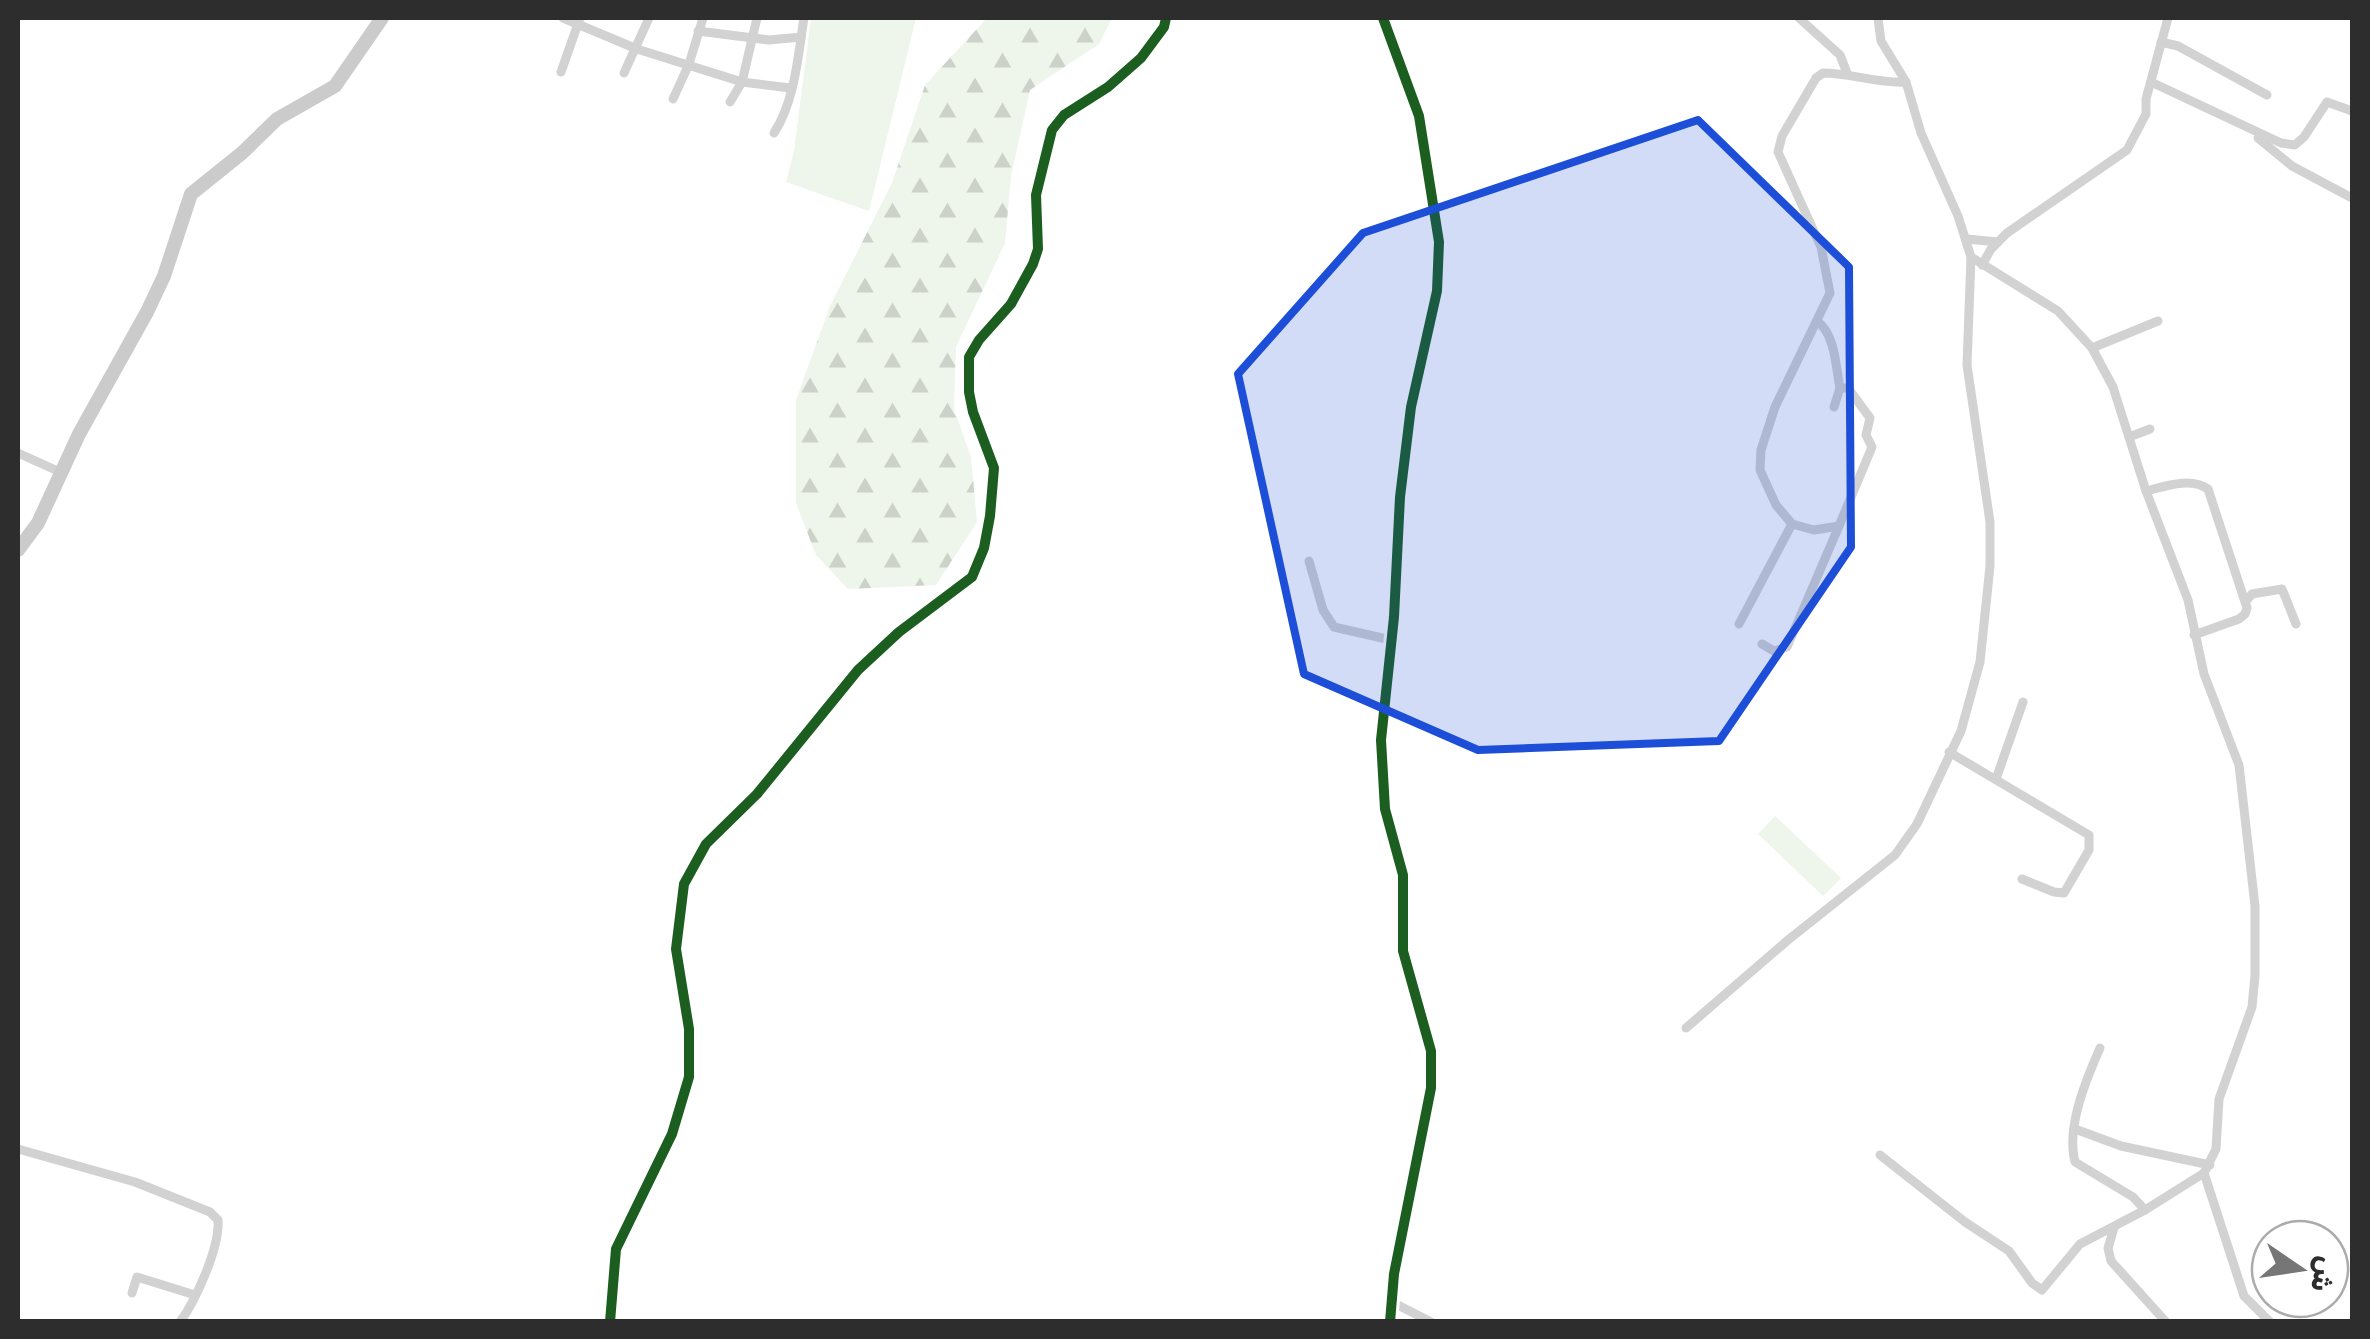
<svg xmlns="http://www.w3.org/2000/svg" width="2370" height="1339" viewBox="0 0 2370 1339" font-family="Rubik,'Noto Naskh Arabic',sans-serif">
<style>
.grass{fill:#eef5ea}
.forest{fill:url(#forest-firs)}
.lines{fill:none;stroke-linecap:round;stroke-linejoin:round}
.street{stroke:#d2d2d2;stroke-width:9}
.secondary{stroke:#cbcbcb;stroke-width:14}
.cycleway-casing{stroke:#fff;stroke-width:16}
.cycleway{stroke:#1b5e20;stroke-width:10}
.marked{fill:#1d4ed8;fill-opacity:0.2;stroke:#1d4ed8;stroke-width:8;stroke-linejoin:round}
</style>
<defs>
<pattern id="forest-firs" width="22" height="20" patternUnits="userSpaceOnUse" patternTransform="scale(2.5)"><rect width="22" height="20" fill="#eef5ea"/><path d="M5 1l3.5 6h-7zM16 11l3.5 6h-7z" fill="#ccd2c9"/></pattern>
</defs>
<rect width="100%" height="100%" fill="#fff"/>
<g class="grass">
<path d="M811 18H916L869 211 786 182 794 151Z"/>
<path d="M1775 816 1841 878 1823 896 1758 834Z"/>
</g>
<path class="forest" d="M987 18H1112L1099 44 1030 90 1011 176 1005 243 956 347 954 409 971 457 977 522 936 585 848 589 816 555 796 503V400L830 306 892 183 925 85Z"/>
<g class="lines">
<g class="street">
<path d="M563 18 637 49 742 82 790 88"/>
<path d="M1799 18 1840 55 1847 73"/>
<path d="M698 31 769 40 801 37"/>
<path d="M2161 42 2178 46 2267 95"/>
<path d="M561 72 580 18"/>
<path d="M624 73 649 18"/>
<path d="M2151 82 2281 143 2295 145 2304 137 2327 102 2352 111"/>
<path d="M673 99 689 64 703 18"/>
<path d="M730 102 742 82 757 18"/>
<path d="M774 133C795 101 798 55 804 18"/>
<path d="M2258 138 2292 166 2352 198"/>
<path d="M1967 239 1998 242"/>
<path d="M1971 257 2058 311 2092 348 2113 387 2146 491 2188 600 2204 674 2239 765 2255 906V976L2252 1007 2219 1099 2216 1149 2204 1173 2244 1296 2270 1322"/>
<path d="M1982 265 1991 249 2007 233 2127 150 2146 114V99L2168 18"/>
<path d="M1818 322C1835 334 1836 368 1840 388H1848L1870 418 1866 435 1872 447 1839 526"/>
<path d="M2092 348 2158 321"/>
<path d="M1834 407 1840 388"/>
<path d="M2129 437 2150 429"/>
<path d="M18 453 60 472"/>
<path d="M2146 491C2166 486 2191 477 2208 489L2247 608 2245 614 2239 619 2194 635"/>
<path d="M1309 561 1323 610 1334 627 1391 640"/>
<path d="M2246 601 2252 594 2282 589 2296 624"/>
<path d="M1739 624 1792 524"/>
<path d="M1762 644 1774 651 1787 647 1839 526 1814 530 1792 524 1776 505 1760 470 1761 450 1775 407 1830 293 1821 247 1778 152 1782 136 1816 78 1823 73C1851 73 1879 84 1906 82"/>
<path d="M1949 752 2089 835V850L2064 893 2054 892 2022 879"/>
<path d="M1996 779 2023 702"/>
<path d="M1686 1028 1788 940 1895 855 1917 824 1961 731 1980 662 1990 566V522L1967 365 1971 257 1958 216 1921 133 1906 82 1881 41 1878 18"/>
<path d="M2100 1048C2086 1080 2066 1127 2075 1162L2133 1197 2145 1210"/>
<path d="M2075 1129 2121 1146 2210 1165"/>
<path d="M18 1149 135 1182 210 1212 218 1220C220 1247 196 1300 180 1322"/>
<path d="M1880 1155 1965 1222 2009 1251 2032 1283 2042 1290 2080 1244 2145 1210 2204 1173"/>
<path d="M2114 1228 2108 1248 2111 1261 2166 1322"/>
<path d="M132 1293 137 1277 195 1295"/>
<path d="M1392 1302 1431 1322"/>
<path d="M610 1322 616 1249 672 1134 689 1077V1029L676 949 684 884 706 844 757 794 858 670 899 632 972 577 984 548 990 516 994 468 973 412 969 392V357L979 340 1011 304 1033 264 1038 249 1036 195 1052 130 1064 115 1108 87 1141 58 1164 27 1166 18"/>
</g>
<g class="secondary">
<path d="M1383 18 1419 116 1439 242 1437 291 1411 407 1400 497 1394 617 1381 740 1385 809 1403 875V951L1431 1051V1088L1394 1274 1390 1322"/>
<path d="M18 550 38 523 79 434 147 312 164 276 191 194 242 153 277 119 335 86 382 18"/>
</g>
<defs>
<g id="cycleway">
<path d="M1383 18 1419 116 1439 242 1437 291 1411 407 1400 497 1394 617 1381 740 1385 809 1403 875V951L1431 1051V1088L1394 1274 1390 1322"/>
<path d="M610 1322 616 1249 672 1134 689 1077V1029L676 949 684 884 706 844 757 794 858 670 899 632 972 577 984 548 990 516 994 468 973 412 969 392V357L979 340 1011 304 1033 264 1038 249 1036 195 1052 130 1064 115 1108 87 1141 58 1164 27 1166 18"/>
</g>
</defs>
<use href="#cycleway" class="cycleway-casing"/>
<use href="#cycleway" class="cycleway"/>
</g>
<path class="marked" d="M1698 120 1849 267 1851 547 1719 741 1478 750 1304 674 1238 374 1363 233Z"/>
<rect width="2370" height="1339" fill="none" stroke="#2d2d2d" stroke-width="40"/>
<g transform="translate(2300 1269) rotate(103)"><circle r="48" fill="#ffffff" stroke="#ababab" stroke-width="2.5"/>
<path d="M0-8L18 38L0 25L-18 38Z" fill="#767676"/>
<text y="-15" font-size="28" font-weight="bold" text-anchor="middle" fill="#2d2d2d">ش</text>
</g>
</svg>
